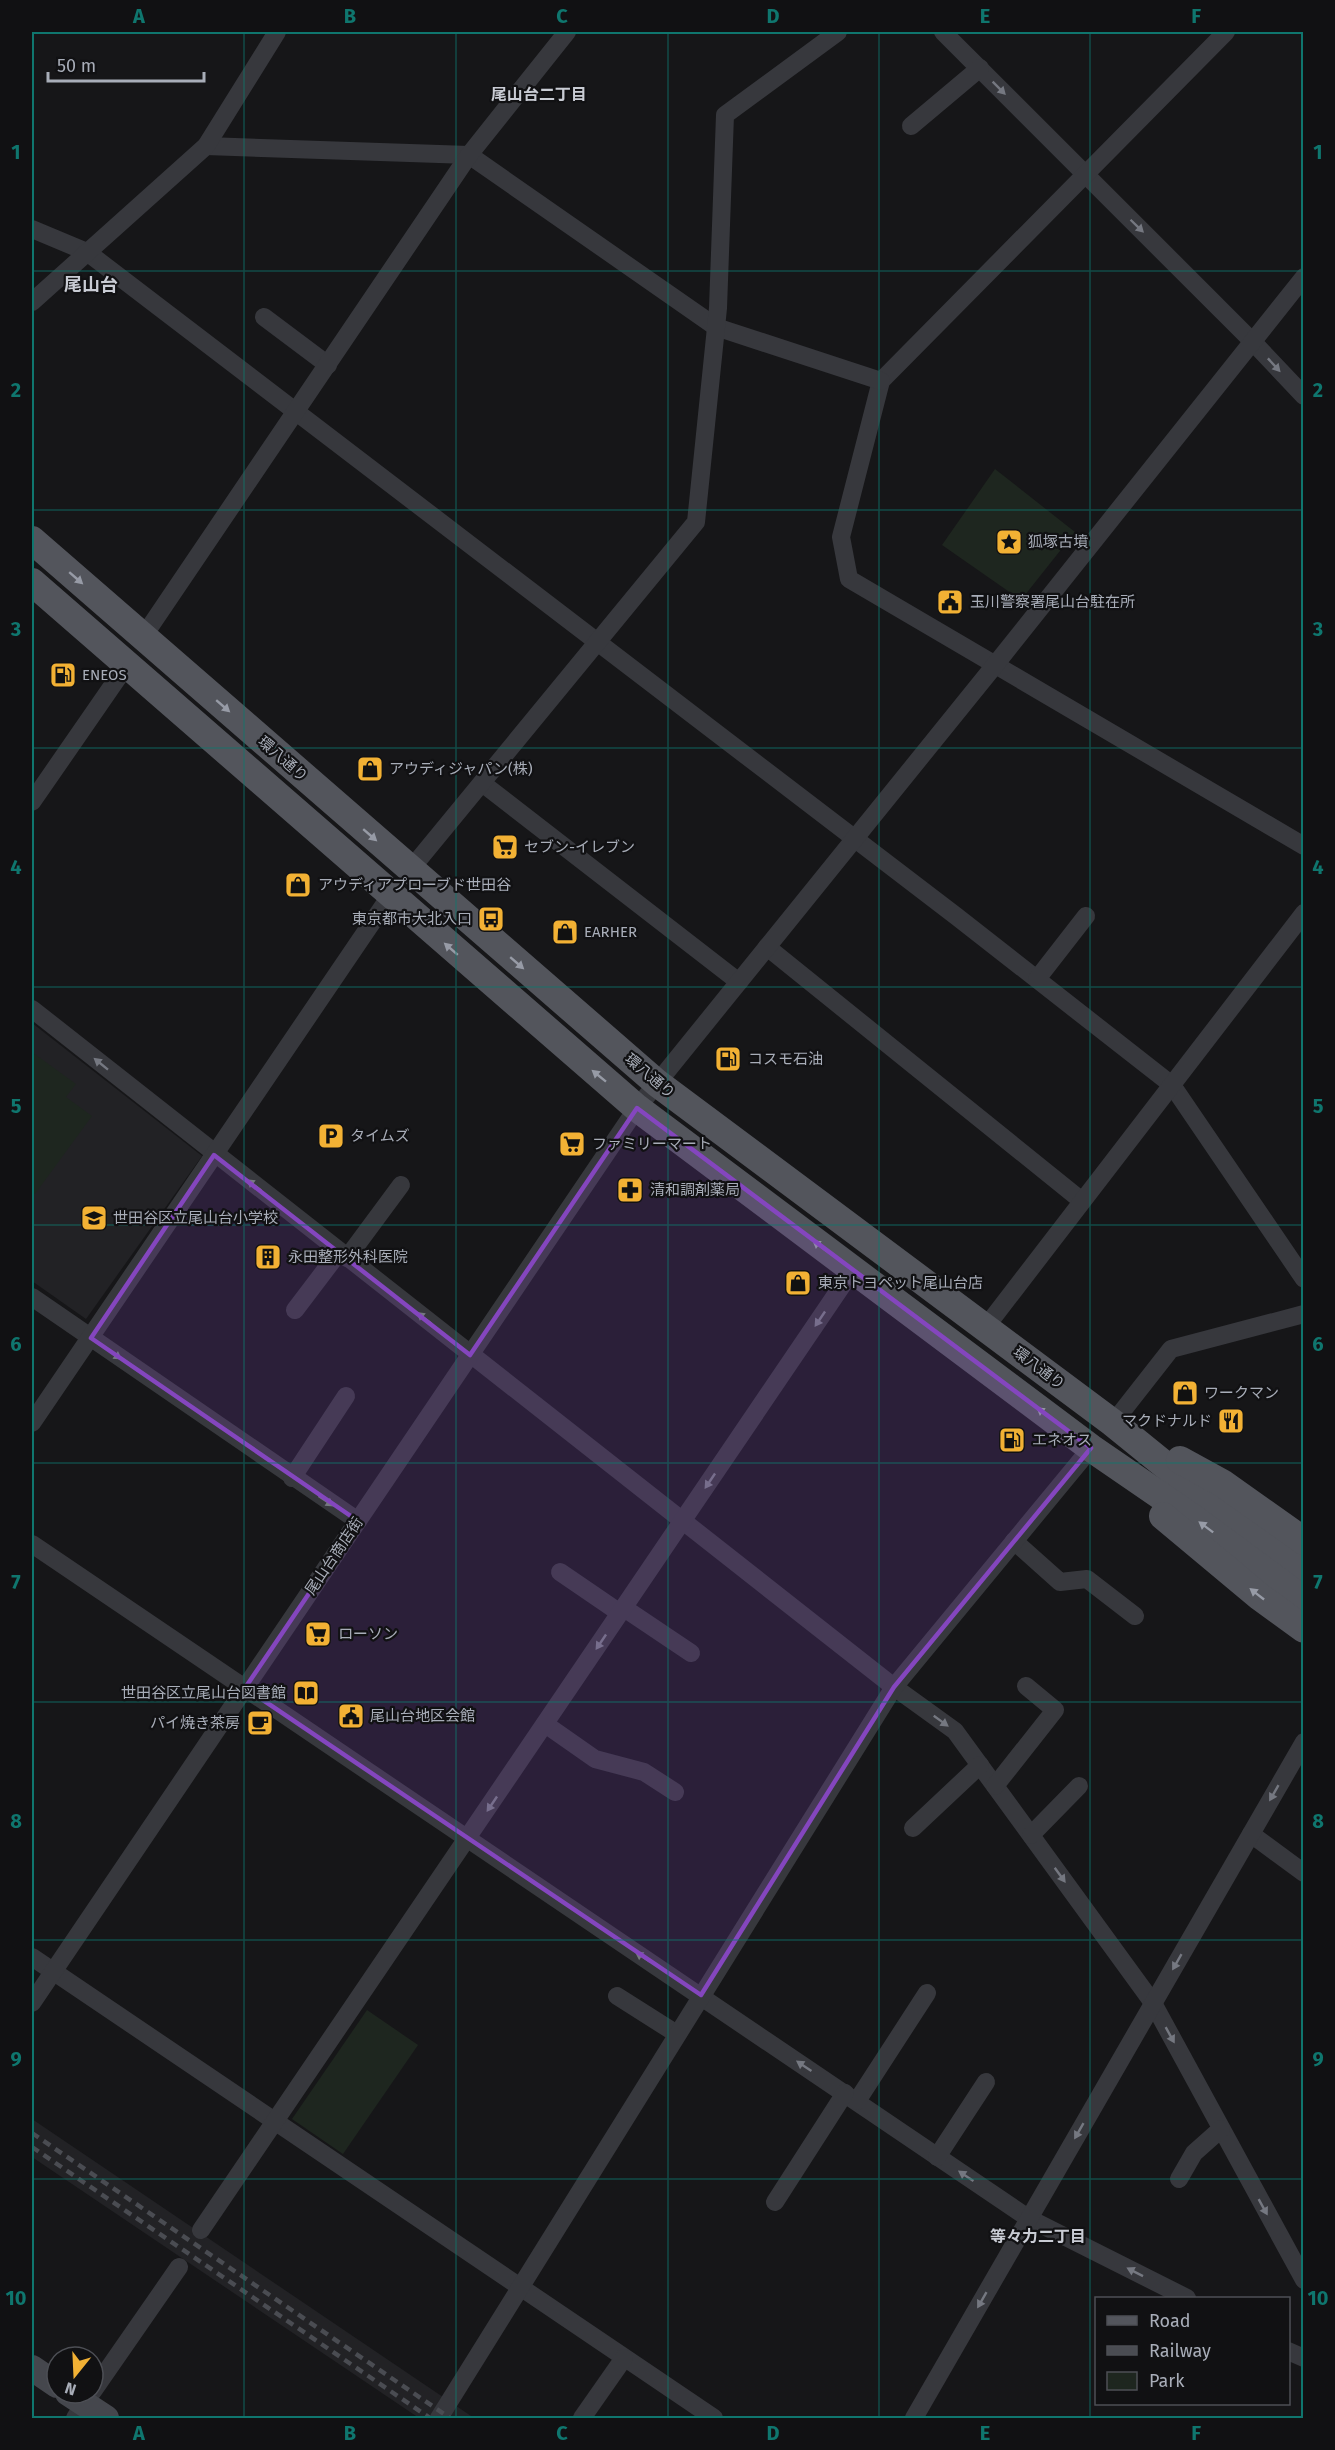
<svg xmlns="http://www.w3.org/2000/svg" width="1335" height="2450" viewBox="0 0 1335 2450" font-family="'Fira Sans','Noto Sans JP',sans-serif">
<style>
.built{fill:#222225}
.green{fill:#1e261f}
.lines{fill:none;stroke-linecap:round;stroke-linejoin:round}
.street{stroke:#37383d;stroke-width:18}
.secondary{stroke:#45474d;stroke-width:26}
.primary{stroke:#53555c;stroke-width:28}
.rail{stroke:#4a4c52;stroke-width:4.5;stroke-dasharray:8 6;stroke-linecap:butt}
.oneway{fill:#757881}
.oneway2{fill:#979ba6}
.marked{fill:#8446be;fill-opacity:0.2;stroke:#8446be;stroke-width:4.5;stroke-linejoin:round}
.grid{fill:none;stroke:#0f766e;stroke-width:1.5;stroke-opacity:0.55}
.labels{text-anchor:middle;stroke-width:4.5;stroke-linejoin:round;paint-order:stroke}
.poi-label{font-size:15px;fill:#a8adb8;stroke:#111113;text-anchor:start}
.street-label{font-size:15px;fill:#a8adb8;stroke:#111113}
.neighbourhood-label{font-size:16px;font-weight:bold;fill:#c9ccd4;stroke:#111113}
.quarter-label{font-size:18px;font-weight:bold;fill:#c9ccd4;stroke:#111113}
.neatline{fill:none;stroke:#0f766e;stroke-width:2}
.grid-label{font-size:20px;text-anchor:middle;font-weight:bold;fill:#0f766e}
</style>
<rect width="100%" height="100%" fill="#161618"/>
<g class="built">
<path d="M32 1023 202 1156 86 1319 32 1281Z"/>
<path d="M32 2119 474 2418H419L32 2157Z"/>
</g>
<g class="green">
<path d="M995 469 1075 532 1021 600 942 545Z"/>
<path d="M32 1052 76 1084 66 1097 92 1116 35 1194 32 1191Z"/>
<path d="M367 2010 418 2045 343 2154 292 2119Z"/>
</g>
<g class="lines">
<g class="street">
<path d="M943 32 1252 341 1304 396"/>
<path d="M1226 32 881 381 841 537 849 579 1304 846"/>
<path d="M911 126 980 68"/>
<path d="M206 146 469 155 716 327 881 381"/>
<path d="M32 229 87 252 956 916 1172 1085 1304 1279"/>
<path d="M32 302 206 146 277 32"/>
<path d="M264 317 328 365"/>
<path d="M143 637 469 155 567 32"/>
<path d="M482 783 739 982"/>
<path d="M32 802 126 666"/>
<path d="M410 870 696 522 718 308 725 115 838 32"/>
<path d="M767 947 1082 1201"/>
<path d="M1037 979 1086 916"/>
<path d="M32 1009 894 1687 955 1731 1153 2003 1304 2280"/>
<path d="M347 1258 401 1185"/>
<path d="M32 1297 358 1521"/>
<path d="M295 1310 339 1252"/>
<path d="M985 1328 1304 913"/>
<path d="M32 1423 390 896"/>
<path d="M1113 1423 1171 1349 1304 1314"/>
<path d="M292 1478 346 1396"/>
<path d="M1014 1541 1060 1582 1087 1579 1135 1616"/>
<path d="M32 1544 1028 2218 1187 2298"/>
<path d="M560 1572 620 1613"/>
<path d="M624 1608 691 1653"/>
<path d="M545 1724 595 1759 644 1772 675 1792"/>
<path d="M995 1786 1055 1710 1026 1686"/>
<path d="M913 1828 980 1765"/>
<path d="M1251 1834 1304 1873"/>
<path d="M1031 1835 1079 1786"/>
<path d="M32 1957 714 2418"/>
<path d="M617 1996 677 2034"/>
<path d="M32 2003 637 1108 995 665 1304 277"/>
<path d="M857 2101 927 1993"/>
<path d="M937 2157 986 2082"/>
<path d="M1179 2179 1194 2153 1221 2129"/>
<path d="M775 2202 845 2093"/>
<path d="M201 2230 852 1271"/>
<path d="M1288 2351 1304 2358"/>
<path d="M93 2391 179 2267"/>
<path d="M75 2418 91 2394"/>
<path d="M439 2418 894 1687 1091 1448"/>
<path d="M582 2418 624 2358"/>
<path d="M914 2418 1304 1742"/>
</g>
<g class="secondary">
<path d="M32 2368 57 2385"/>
<path d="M68 2393 106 2418"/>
</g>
<g class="primary">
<path d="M32 540 657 1083 1113 1423 1208 1500 1304 1570"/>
<path d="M32 582 637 1108 1091 1448 1193 1518 1304 1600"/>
<path d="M1180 1460 1222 1483 1304 1541"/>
<path d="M1163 1516 1260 1597 1304 1629"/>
</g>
<g class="rail">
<path d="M32 2133 450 2418"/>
<path d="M32 2147 430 2418"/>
</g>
</g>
<defs><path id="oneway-solid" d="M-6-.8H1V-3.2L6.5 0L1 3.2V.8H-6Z" transform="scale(1.5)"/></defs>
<g class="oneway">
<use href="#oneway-solid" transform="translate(999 88) rotate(45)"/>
<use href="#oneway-solid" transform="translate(1137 226) rotate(44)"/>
<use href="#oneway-solid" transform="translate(1274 365) rotate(47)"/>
<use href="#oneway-solid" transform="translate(101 1064) rotate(-141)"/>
<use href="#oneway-solid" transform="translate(254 1185) rotate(-143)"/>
<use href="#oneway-solid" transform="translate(424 1318) rotate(-142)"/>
<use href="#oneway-solid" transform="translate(820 1319) rotate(124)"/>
<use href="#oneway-solid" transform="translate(114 1354) rotate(35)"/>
<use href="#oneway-solid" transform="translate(710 1481) rotate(124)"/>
<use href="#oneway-solid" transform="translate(326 1501) rotate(34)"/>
<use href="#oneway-solid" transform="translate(601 1642) rotate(124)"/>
<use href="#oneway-solid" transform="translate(941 1721) rotate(36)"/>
<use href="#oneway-solid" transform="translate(1274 1793) rotate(120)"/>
<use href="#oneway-solid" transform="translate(492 1804) rotate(124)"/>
<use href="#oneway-solid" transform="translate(1060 1875) rotate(54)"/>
<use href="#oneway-solid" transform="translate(643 1957) rotate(-147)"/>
<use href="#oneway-solid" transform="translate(1177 1962) rotate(120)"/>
<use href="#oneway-solid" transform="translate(1170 2035) rotate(61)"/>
<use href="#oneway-solid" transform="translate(804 2066) rotate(-146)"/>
<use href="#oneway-solid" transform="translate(1079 2131) rotate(120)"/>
<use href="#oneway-solid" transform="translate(966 2176) rotate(-146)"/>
<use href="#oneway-solid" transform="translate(1263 2207) rotate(61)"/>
<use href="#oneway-solid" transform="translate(1135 2272) rotate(-153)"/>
<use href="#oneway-solid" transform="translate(982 2300) rotate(120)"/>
</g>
<g class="oneway2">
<use href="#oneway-solid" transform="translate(76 578) rotate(41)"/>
<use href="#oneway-solid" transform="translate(223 706) rotate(41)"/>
<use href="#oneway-solid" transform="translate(370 835) rotate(41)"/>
<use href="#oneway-solid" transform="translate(451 949) rotate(-139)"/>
<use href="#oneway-solid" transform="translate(517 963) rotate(41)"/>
<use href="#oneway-solid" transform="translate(599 1076) rotate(-141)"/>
<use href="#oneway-solid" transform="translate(820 1246) rotate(-143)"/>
<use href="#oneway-solid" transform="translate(1044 1413) rotate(-143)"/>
<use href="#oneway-solid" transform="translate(1206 1527) rotate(-143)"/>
<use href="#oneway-solid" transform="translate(1257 1594) rotate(-142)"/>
</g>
<path class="marked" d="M637 1108 1091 1448 894 1687 701 1995 245 1688 358 1521 91 1338 214 1155 470 1355Z"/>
<path class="grid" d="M244 32V2418M456 32V2418M668 32V2418M879 32V2418M1090 32V2418M32 271H1304M32 510H1304M32 748H1304M32 987H1304M32 1225H1304M32 1463H1304M32 1702H1304M32 1940H1304M32 2179H1304"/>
<defs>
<symbol id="sight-square" viewBox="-11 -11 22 22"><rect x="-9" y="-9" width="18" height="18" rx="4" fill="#f2b134" stroke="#111113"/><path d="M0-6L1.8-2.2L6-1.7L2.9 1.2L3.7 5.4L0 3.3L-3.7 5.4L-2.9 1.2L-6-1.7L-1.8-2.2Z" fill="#111"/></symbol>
<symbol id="civic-square" viewBox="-11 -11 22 22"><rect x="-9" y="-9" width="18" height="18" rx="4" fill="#f2b134" stroke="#111113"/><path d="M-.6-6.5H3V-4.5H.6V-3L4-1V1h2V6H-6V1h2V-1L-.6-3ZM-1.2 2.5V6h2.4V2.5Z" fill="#111"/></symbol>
<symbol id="fuel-square" viewBox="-11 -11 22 22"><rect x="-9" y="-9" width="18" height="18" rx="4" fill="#f2b134" stroke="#111113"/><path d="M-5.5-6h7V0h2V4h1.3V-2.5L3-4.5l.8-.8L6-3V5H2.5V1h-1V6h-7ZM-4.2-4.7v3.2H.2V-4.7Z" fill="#111"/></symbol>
<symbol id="shop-square" viewBox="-11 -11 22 22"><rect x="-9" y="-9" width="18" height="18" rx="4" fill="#f2b134" stroke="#111113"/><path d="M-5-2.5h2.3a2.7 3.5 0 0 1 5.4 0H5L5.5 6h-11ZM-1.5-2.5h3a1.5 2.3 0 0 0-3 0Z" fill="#111"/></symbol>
<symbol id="supermarket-square" viewBox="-11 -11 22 22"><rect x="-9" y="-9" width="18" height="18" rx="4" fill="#f2b134" stroke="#111113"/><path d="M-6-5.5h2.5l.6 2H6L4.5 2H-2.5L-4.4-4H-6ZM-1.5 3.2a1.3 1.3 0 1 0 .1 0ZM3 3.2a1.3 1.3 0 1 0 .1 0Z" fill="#111"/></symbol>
<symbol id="bus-square" viewBox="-11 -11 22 22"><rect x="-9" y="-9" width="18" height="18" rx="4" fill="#f2b134" stroke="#111113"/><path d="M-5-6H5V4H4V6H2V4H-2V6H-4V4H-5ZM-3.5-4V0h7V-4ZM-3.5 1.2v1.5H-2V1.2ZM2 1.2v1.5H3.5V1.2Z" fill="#111"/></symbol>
<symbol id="parking-square" viewBox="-11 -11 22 22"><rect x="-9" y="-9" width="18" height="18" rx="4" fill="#f2b134" stroke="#111113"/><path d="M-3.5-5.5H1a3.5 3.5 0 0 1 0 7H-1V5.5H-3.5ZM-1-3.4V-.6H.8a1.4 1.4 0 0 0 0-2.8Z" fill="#111"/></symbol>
<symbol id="pharmacy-square" viewBox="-11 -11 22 22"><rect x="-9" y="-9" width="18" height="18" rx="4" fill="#f2b134" stroke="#111113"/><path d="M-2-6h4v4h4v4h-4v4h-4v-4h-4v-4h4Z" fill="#111"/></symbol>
<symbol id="school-square" viewBox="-11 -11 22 22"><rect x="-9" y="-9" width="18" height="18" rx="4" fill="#f2b134" stroke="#111113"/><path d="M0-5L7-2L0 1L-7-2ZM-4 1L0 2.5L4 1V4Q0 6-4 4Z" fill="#111"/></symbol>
<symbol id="building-square" viewBox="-11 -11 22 22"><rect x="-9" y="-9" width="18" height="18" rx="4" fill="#f2b134" stroke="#111113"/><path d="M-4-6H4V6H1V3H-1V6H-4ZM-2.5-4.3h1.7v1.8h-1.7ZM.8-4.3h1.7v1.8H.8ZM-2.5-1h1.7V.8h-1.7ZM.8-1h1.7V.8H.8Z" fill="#111"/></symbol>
<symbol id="restaurant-square" viewBox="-11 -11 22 22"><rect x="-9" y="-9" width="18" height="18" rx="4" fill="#f2b134" stroke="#111113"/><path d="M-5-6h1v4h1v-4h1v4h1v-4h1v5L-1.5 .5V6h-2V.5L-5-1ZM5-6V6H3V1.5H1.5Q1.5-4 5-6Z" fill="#111"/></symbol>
<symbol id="library-square" viewBox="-11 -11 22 22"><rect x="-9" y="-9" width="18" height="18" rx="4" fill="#f2b134" stroke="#111113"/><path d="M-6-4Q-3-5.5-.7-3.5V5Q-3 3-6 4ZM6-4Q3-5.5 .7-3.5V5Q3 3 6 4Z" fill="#111"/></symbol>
<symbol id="cafe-square" viewBox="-11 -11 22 22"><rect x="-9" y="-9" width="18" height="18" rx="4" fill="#f2b134" stroke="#111113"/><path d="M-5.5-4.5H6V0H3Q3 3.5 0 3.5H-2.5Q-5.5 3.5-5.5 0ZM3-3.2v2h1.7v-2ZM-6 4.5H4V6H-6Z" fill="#111"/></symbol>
</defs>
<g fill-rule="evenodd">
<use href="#sight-square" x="994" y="527" width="30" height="30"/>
<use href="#civic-square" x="935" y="587" width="30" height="30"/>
<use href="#fuel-square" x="48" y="660" width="30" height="30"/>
<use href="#shop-square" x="355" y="754" width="30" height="30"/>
<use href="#supermarket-square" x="490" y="832" width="30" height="30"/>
<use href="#shop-square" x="283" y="870" width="30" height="30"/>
<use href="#bus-square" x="476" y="904" width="30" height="30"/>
<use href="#shop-square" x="550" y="917" width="30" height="30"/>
<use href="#fuel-square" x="713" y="1044" width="30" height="30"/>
<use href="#parking-square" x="316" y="1121" width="30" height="30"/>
<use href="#supermarket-square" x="557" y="1129" width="30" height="30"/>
<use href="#pharmacy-square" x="615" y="1175" width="30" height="30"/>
<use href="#school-square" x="79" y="1203" width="30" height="30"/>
<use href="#building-square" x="253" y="1242" width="30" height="30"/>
<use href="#shop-square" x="783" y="1268" width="30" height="30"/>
<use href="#shop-square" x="1170" y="1378" width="30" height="30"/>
<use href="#restaurant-square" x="1216" y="1406" width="30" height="30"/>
<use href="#fuel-square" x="997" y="1425" width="30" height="30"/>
<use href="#supermarket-square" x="303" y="1619" width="30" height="30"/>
<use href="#library-square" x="291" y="1678" width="30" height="30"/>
<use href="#civic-square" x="336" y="1701" width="30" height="30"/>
<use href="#cafe-square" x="245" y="1708" width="30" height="30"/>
</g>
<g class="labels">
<g class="poi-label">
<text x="1028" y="547">狐塚古墳</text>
<text x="970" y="607">玉川警察署尾山台駐在所</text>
<text x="82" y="680">ENEOS</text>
<text x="389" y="774">アウディジャパン(株)</text>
<text x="524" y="852">セブン-イレブン</text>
<text x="318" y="890">アウディアプローブド世田谷</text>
<text x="472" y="924" text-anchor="end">東京都市大北入口</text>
<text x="584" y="937">EARHER</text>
<text x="748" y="1064">コスモ石油</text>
<text x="350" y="1141">タイムズ</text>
<text x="592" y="1149">ファミリーマート</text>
<text x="650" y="1195">清和調剤薬局</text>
<text x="113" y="1223">世田谷区立尾山台小学校</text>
<text x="288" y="1262">永田整形外科医院</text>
<text x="818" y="1288">東京トヨペット尾山台店</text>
<text x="1204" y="1398">ワークマン</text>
<text x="1212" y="1426" text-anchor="end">マクドナルド</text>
<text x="1032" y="1445">エネオス</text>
<text x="338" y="1639">ローソン</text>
<text x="286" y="1698" text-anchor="end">世田谷区立尾山台図書館</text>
<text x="370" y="1721">尾山台地区会館</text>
<text x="240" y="1728" text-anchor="end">パイ焼き茶房</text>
</g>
<g class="street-label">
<text transform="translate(283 759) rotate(41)" y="5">環八通り</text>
<text transform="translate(650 1076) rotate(40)" y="5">環八通り</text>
<text transform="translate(1039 1368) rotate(37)" y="5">環八通り</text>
<text transform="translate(334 1556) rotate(-56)" y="5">尾山台商店街</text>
</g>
<g class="neighbourhood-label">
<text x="539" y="100">尾山台二丁目</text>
<text x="1038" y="2242">等々力二丁目</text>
</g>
<g class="quarter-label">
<text x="91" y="291">尾山台</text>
</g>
</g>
<rect width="1335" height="2450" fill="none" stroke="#111113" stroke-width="66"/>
<rect x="1095" y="2297" width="195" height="108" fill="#111113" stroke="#4d4f55" stroke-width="1.5"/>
<rect x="1107" y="2316" width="30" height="9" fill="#53555c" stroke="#4d4f55" stroke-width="1.5"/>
<text x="1149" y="2327" font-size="18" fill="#a8adb8">Road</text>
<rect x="1107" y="2346" width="30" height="9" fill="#4a4c52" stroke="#4d4f55" stroke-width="1.5"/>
<text x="1149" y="2357" font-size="18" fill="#a8adb8">Railway</text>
<rect x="1107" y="2372" width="30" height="18" fill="#1e261f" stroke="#4d4f55" stroke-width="1.5"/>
<text x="1149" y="2387" font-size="18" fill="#a8adb8">Park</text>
<g transform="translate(75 2375) rotate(198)"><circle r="28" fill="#111113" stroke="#4d4f55" stroke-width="1.5"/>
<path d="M0-4.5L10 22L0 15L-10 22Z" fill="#f2b134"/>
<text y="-9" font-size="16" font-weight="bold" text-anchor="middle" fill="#a8adb8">N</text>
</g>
<path d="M48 72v9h156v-9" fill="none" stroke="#a8adb8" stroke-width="3"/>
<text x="57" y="72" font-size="18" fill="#a8adb8" stroke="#111113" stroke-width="4.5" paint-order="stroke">50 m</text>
<rect x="33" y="33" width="1269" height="2384" class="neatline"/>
<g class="grid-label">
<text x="139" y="23">A</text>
<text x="350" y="23">B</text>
<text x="562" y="23">C</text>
<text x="773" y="23">D</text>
<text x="985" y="23">E</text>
<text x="1196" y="23">F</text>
<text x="16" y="159">1</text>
<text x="1318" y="159">1</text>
<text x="16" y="397">2</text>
<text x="1318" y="397">2</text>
<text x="16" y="636">3</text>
<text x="1318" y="636">3</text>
<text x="16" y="874">4</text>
<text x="1318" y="874">4</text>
<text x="16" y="1113">5</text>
<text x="1318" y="1113">5</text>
<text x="16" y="1351">6</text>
<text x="1318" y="1351">6</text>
<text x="16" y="1589">7</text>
<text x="1318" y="1589">7</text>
<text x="16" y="1828">8</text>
<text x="1318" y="1828">8</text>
<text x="16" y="2066">9</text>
<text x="1318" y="2066">9</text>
<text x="16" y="2305">10</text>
<text x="1318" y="2305">10</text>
<text x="139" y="2440">A</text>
<text x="350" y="2440">B</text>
<text x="562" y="2440">C</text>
<text x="773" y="2440">D</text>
<text x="985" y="2440">E</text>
<text x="1196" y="2440">F</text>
</g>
</svg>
